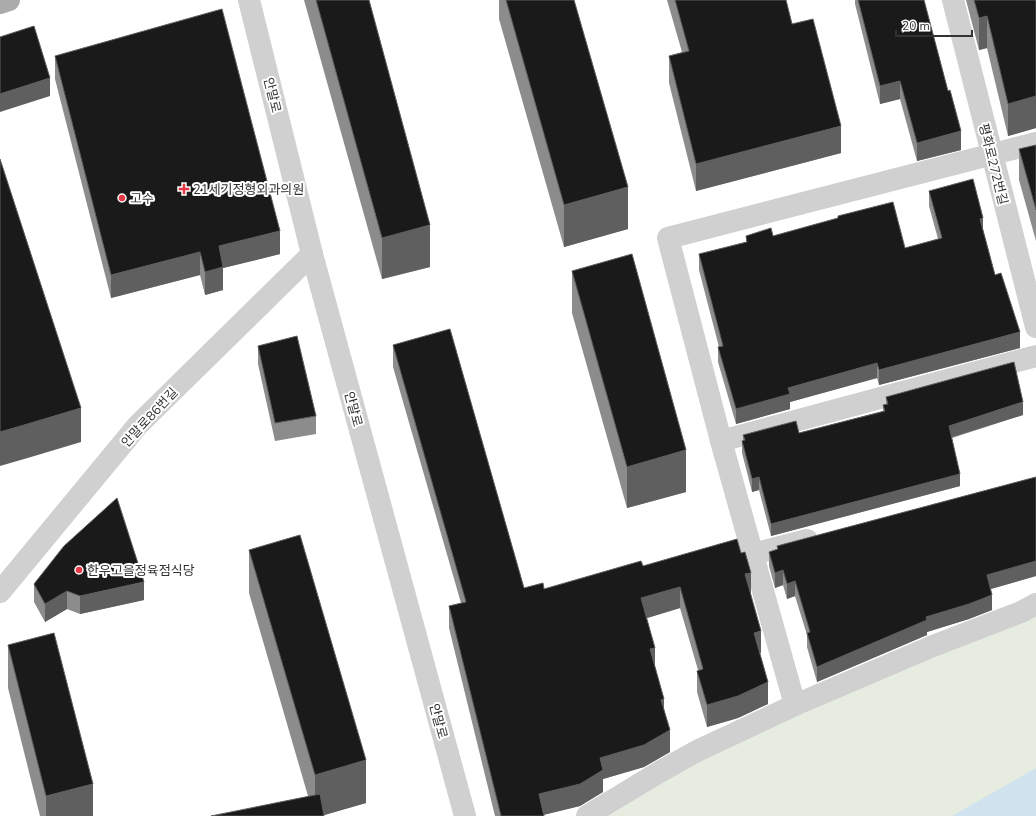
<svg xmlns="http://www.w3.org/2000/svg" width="1036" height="816" viewBox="0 0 1036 816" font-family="'Nunito Sans','Noto Sans KR',sans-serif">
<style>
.green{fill:#e6ecdf}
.water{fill:#cfe2ee}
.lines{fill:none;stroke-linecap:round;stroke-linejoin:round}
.minor{stroke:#d0d0d0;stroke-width:22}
.major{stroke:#ababab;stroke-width:22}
.wall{fill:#8c8c8c}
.shaded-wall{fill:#5f5f5f}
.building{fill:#1a1a1a;stroke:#5f5f5f}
.poi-dot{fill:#e63946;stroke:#fff;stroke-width:1.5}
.labels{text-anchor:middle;stroke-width:4;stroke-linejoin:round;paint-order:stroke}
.street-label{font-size:13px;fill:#333;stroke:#fff}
.poi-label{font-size:13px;fill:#333;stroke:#fff;text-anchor:start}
</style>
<rect width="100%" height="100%" fill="#fff"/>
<path class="green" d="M1036 616V816H609L704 757 764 725Z"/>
<path class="water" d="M1036 768V816H952Z"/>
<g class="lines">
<g class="minor">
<path d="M249 0 312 254 465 816"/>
<path d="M953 0 1036 327"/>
<path d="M721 441 1036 356"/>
<path d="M753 554 807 540"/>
<path d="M0 592 138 425 312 254"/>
<path d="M795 705 721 441 668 238 1036 143"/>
<path d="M587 816 661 771 699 750 795 705 933 646 1021 612 1036 604"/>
</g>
<path class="major" d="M0 3 9 0"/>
</g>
<g class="wall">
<path d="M304 0H369L430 267 382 279Z"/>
<path d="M499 0H574L628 229 564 247 499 19Z"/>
<path d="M667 0H786L792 24 841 153 696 191 669 83V56L682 52Z"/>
<path d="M855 0H924L948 91 961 150 917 161 900 99 880 104 855 4Z"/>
<path d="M966 0H1036V128L1008 136 987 48 979 50Z"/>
<path d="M55 56 280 254 223 268V290L205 295 200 275 111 298 55 79Z"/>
<path d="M1036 145V241L1019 180V149Z"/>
<path d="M929 191 983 230 995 275 1020 348 879 385 877 378 790 402V409L736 424 718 362V347H719L699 270V254L746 242V236H773L905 248 938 239 929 206Z"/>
<path d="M572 271 686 492 627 508 572 313Z"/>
<path d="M393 345 524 588 544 589 643 566 751 594 750 595 761 653H760L768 704 738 718 707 727 697 692V671L698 670 680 608 646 618 655 668 664 708 670 752 644 767 603 779V792L580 806 543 815 544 816H495L449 628V606L461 603 393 367Z"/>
<path d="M258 346 316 416V434L275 441 258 364Z"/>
<path d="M886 397 1023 415 952 438 960 486 771 536 759 490 752 492 742 453V441L743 440V435L799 433 883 411V405L886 404Z"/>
<path d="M1036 477V576L991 589 992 610 969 619 927 632V635L817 682 807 647V635L795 596 787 599 783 585 775 588 769 566V552L777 549V546Z"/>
<path d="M249 550 366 803 324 815 308 796 249 593Z"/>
<path d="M34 584 144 600 80 614 67 609 45 622 34 602Z"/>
<path d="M8 645 93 816H40L8 688Z"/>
</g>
<g class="shaded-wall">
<path d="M987 16V48L979 50V18Z"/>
<path d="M50 78V96L0 112V94Z"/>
<path d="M900 81V99L880 104V86Z"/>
<path d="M1036 96V128L1008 136V104Z"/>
<path d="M841 126V153L696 191V164Z"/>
<path d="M961 131V150L917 161V143Z"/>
<path d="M628 187V229L564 247V205Z"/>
<path d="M983 218V233L980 219Z"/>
<path d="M430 225V267L382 279V238Z"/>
<path d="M280 231V254L223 268V290L205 295V272L219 246Z"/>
<path d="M200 252V275L111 298V275Z"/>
<path d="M1020 332V348L879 385V370Z"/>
<path d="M877 363V378L790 402V409L736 424V409L788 388Z"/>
<path d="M1023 402V415L949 438V426Z"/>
<path d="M81 408V442L31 457 0 466V432Z"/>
<path d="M686 450V492L627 508V467Z"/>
<path d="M960 474V486L771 536V524Z"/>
<path d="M759 477V490L752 492V479Z"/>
<path d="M1036 561V576L987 590V575Z"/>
<path d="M783 570V585L775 588V573Z"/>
<path d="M751 573V594L745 596V574Z"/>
<path d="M795 581V596L787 599V584Z"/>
<path d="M144 582V600L80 614V596Z"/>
<path d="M680 587V608L641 620V598Z"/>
<path d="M67 591V609L45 622V604Z"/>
<path d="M992 595V610L969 619 927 632V635L817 682V667L926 617Z"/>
<path d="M761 631V653L754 654V633Z"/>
<path d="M655 648V670L650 649Z"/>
<path d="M768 682V704L738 718 707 727V705Z"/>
<path d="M664 699V721L661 700Z"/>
<path d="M670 730V752L644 767 603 779V792L580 806 539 816V794L600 758Z"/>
<path d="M366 760V803L321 816H315V775Z"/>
<path d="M93 784V816H46V796Z"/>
</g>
<g class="building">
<path d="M316 0H369L430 225 382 238Z"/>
<path d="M506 0H574L628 187 564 205Z"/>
<path d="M675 0H786L792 24 813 19 841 126 696 164 669 56 689 51Z"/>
<path d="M858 0H924L948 91 950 90 961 131 917 143 900 81 880 86Z"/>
<path d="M974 0H1036V96L1008 104 987 16 979 18Z"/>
<path d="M222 9 280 231 219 246 223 267 205 272 200 252 111 275 55 56Z"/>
<path d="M34 26 50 78 0 94V37Z"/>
<path d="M1036 145V210L1019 149Z"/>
<path d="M0 159 81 408 31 423 0 432Z"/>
<path d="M973 179 983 218 980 219 995 275 1001 273 1020 332 879 370 877 363 788 388 790 394 736 409 718 347 723 346 699 254 747 242 746 236 771 228 773 236 838 218V216L893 202 905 248 942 238 929 191Z"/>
<path d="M632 254 686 450 627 467 572 271Z"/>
<path d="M450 329 524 588 543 583 544 589 641 561 643 566 737 539 741 553 745 552 751 573 745 574 761 631 754 633 768 682 738 696 707 705 697 671 703 669 680 587 641 598 655 648 650 649 664 699 661 700 670 730 644 745 600 758 603 770 580 784 539 794 544 816H501L449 606 466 602 393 345Z"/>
<path d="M297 336 316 416 275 423 258 346Z"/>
<path d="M1014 362 1023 402 949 426 960 474 771 524 759 477 752 479 742 441 745 440 743 435 796 421 799 433 885 411 883 405 888 404 886 397Z"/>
<path d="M1036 477V561L987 575 992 595 969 604 926 617 927 620 817 667 807 633 810 632 795 581 787 584 783 570 775 573 769 552 778 549 777 546Z"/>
<path d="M117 498 144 582 80 596 67 591 45 604 34 584 64 546Z"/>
<path d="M300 535 366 760 315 775 249 550Z"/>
<path d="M54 633 93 784 46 796 8 645Z"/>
<path d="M320 794 324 816H211Z"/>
</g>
<g class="poi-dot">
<path d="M182 183h4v4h4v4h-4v4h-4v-4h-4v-4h4z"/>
<circle cx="122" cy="198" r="4"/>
<circle cx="79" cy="570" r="4"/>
</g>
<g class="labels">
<g class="street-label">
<text transform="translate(273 95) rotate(76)" y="5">안말로</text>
<text transform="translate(994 164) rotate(76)" y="5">평화로272번길</text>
<text transform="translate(354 409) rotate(75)" y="5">안말로</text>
<text transform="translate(149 417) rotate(-47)" y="5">안말로86번길</text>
<text transform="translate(439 721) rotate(75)" y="5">안말로</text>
</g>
<g class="poi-label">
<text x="193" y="194">21세기정형외과의원</text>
<text x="130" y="203">고수</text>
<text x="87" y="575">한우고을정육점식당</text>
</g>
</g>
<path d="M896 30v6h76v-6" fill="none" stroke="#333333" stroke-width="2"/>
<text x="902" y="30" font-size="12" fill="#333333" stroke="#ffffff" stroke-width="3" paint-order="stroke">20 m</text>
</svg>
